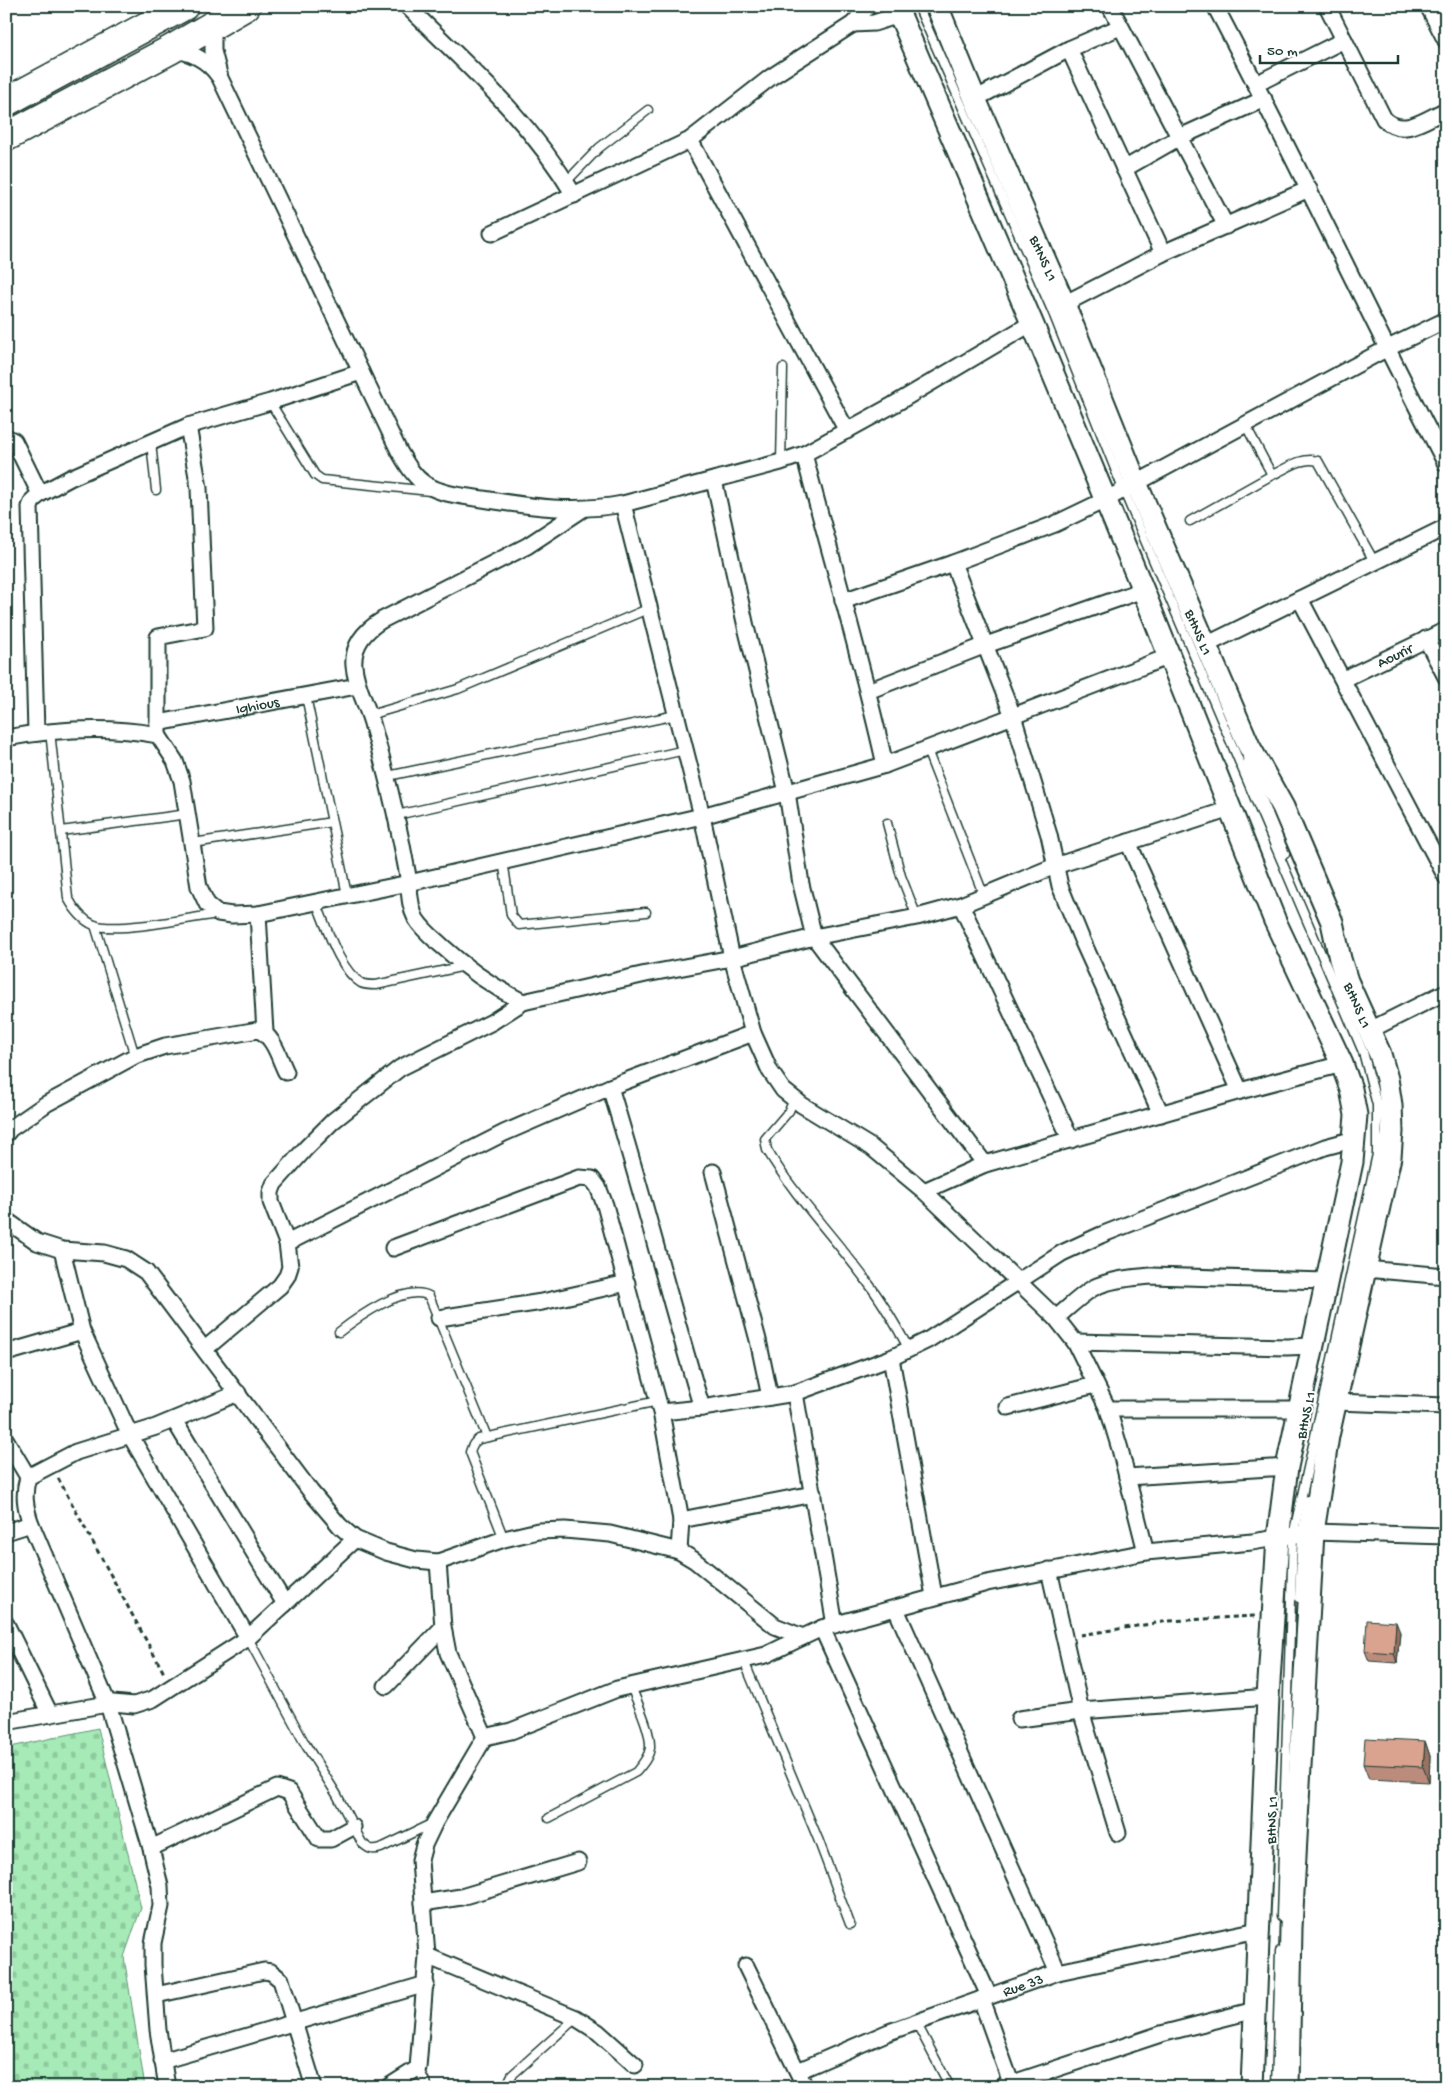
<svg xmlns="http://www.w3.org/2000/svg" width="1452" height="2093" viewBox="0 0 1452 2093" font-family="'Gochi Hand',sans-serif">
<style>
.cemetery{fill:url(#cemetery-stones);stroke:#629476}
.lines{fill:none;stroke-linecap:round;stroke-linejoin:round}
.lane-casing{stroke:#1f3d34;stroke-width:11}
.street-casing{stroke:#1f3d34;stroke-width:19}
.secondary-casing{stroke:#1f3d34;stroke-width:25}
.highway-casing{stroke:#1f3d34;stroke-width:31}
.path{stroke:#1f3d34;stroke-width:3;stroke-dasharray:5 4;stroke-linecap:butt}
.lane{stroke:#fff;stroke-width:8}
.street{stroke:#fff;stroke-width:15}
.secondary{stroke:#fff;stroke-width:21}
.highway{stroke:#fff;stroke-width:28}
.wall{fill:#bb8c7b;stroke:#1f3d34}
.shaded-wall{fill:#987264;stroke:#1f3d34}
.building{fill:#d9a38f;stroke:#1f3d34}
.labels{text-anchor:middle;stroke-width:4;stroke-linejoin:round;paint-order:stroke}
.street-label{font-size:15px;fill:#1f3d34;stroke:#fff}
</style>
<defs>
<pattern id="cemetery-stones" width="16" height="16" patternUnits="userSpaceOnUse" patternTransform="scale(1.25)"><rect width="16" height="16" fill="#a5eab7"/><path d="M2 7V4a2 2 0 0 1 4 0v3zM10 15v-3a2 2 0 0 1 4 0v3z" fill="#8eca9e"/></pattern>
</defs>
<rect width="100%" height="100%" fill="#fff"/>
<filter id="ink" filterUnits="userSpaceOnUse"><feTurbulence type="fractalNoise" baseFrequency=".02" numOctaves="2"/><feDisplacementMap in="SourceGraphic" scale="10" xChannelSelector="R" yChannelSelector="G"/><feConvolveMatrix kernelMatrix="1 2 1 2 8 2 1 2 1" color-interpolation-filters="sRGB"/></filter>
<g filter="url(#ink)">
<path class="cemetery" d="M98 1728 141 1908 124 1957 145 2087H6V1748Z"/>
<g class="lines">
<defs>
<g id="lane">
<path d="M918 6 1053 313 1123 489 1363 1052 1377 1105V1154L1293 1536 1281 1917"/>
<path d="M566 182 599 148 648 110"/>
<path d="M270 402 315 475 322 480 430 491"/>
<path d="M151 442 156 490"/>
<path d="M781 462 783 368"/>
<path d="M1272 475C1286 469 1302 456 1318 461L1375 563"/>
<path d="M1190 521 1272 475 1245 424"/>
<path d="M306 696 347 895"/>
<path d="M370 715 458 689 650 608"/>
<path d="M50 731 68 898C74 909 82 920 94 925 116 933 191 918 217 914"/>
<path d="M927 750 984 896"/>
<path d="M1247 763 1285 854"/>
<path d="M388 776 676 715"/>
<path d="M397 815 685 750"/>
<path d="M887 823 901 876 917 917"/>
<path d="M61 831 188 814"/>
<path d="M193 843 332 822"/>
<path d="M503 860 511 915 519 925 646 912"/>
<path d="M316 902C326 925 339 970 361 983 365 985 371 985 376 985L465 966"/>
<path d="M95 925 135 1056"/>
<path d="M794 1099 789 1111 765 1139 767 1150C797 1200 837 1240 871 1287 886 1307 897 1328 909 1349"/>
<path d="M339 1332C357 1318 405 1283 429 1296L487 1437"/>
<path d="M504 1539 470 1452C472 1445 474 1442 479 1439L658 1401"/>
<path d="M1299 1598 1302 1534 1308 1500"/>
<path d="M248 1638 304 1742 337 1795 362 1843C369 1849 372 1851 381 1848L431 1824"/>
<path d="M744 1661 818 1839 850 1924"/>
<path d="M549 1818 636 1772C642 1765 649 1757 650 1748 651 1730 637 1703 631 1686"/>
<path d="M916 2022 950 2087"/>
<path d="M418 2068 428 2087"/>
<path d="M506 2087 512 2075 576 2018"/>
<path d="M1276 2087 1280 1951"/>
</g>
<g id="street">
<path d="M407 6C469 67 529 119 574 195"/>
<path d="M1110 6 1226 226"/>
<path d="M1215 6C1295 157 1367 312 1446 464"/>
<path d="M1327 6 1384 119C1403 138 1426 119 1446 110"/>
<path d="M1428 6 1446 41"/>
<path d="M213 24V51L220 78 399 451C406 463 413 476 425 484 442 495 464 496 483 499 532 507 574 513 623 504L781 462 804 454 893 405 1032 323"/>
<path d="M853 24 874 23 899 15"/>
<path d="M1069 49 1163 253"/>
<path d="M172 50C190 51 207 60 218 75"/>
<path d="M1256 84 1344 40"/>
<path d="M975 99 1069 49 1120 27"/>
<path d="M690 140 847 431"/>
<path d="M1124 169 1180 137 1264 99"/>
<path d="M492 233 690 140 771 77 853 24 868 6"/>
<path d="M1064 304 1163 253 1309 189"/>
<path d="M6 437 14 441 40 494"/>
<path d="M714 480 746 627 787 792 801 884 814 937 985 1164"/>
<path d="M623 504 702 816 732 958 753 1033 770 1071 783 1090 802 1105 871 1147 924 1191 1056 1318 1075 1342 1108 1409 1120 1449 1146 1552"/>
<path d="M583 509 527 546 382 620C366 630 352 645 354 666 356 688 368 706 373 727 387 775 398 822 407 871 410 887 408 904 416 919 423 930 433 938 442 946 467 969 493 987 523 1002L646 974 732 958 814 937 917 917 961 905 1055 866 1230 809"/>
<path d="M953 563 1013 716 1049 835 1060 886 1082 940 1161 1114"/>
<path d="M1300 599 1446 877"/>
<path d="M843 601 953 563 1055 524 1105 500 1386 349 1446 320"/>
<path d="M1426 639 1446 677"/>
<path d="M1206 645 1446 527"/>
<path id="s1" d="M1344 679 1446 630"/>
<path d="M868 691 986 645 1143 590"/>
<path id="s2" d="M158 723 357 686"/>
<path d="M36 733 30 507 33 500 40 494 70 478 188 426 270 402 361 372"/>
<path d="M158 735V637L205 628 199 488 188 426"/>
<path d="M6 738C56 729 108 726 158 735L175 761 182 781 199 887 207 904 218 913 232 915 258 914 409 883 702 816 885 765C862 661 831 558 804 454"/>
<path d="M885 765 1170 656"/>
<path d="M1128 842 1240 1091"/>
<path d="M961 905 1071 1140"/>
<path d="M258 914 265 1032"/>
<path d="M1370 1030 1446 992"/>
<path d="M610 1087C643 1194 670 1302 702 1408"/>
<path d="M6 1134 10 1129 46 1104 135 1056 165 1046 258 1030C274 1036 279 1058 286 1072"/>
<path d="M713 1172 758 1340 770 1397"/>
<path d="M924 1191 985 1164 1240 1091 1342 1064"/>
<path d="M6 1220 37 1242 62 1250 104 1253 126 1259 146 1272 311 1492 340 1526 355 1539 386 1552 416 1560 438 1562 504 1539 538 1531 565 1530 610 1534 679 1551 694 1560 775 1626 803 1637 822 1628 987 1583 1146 1552 1252 1542 1313 1532 1446 1536"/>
<path d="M287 1243 504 1133 610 1087 753 1033"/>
<path d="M393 1248 579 1178 592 1179 598 1187 605 1205 661 1412 681 1520 679 1551"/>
<path d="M62 1250 82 1331 130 1435 248 1638"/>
<path d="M1365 1269 1446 1276"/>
<path d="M439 1318 542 1302 627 1283"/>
<path d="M1056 1318C1068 1308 1080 1296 1093 1288 1110 1279 1132 1278 1151 1276L1326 1281"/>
<path d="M1075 1342 1287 1347 1312 1346"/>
<path d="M205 1349 280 1286 287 1276 290 1267 287 1243 271 1202V1192L274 1184 306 1148 333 1121 400 1068 492 1022 523 1002"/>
<path d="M6 1353 82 1331"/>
<path d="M891 1358 934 1596"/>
<path d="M795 1393 835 1625"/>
<path d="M1336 1402 1446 1406"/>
<path d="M1008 1407 1095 1385"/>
<path d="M1108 1409H1299"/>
<path d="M661 1412 702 1408 795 1393 891 1358 928 1340 1062 1253 1101 1235 1244 1179 1325 1147 1355 1139"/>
<path d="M174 1420 285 1604"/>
<path d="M6 1440 28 1477"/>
<path d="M1127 1477 1287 1467"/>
<path d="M681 1520 813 1494"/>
<path d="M6 1532 31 1524"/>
<path d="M1049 1570 1081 1711 1118 1833"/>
<path d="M896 1609 1058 1972"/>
<path d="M6 1624 50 1714"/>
<path d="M822 1628 989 1996"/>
<path d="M386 1686 443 1627"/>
<path d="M1019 1719 1081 1711 1268 1697"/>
<path d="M6 1722 113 1703 134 1705 153 1699 248 1638 355 1539"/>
<path d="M485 1737 511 1731 617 1689 766 1655 803 1637"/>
<path d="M151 1848 277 1788 289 1792 319 1839H331L353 1827"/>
<path d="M423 1903 461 1897 578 1862"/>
<path d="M427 1956 576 2018 598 2032 635 2065"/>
<path d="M746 1966 805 2087"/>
<path d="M156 1995 264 1971 271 1972 281 1980 314 2087"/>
<path d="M981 1999 1011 2083"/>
<path d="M162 2061 426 1984"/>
<path id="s3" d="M798 2071 889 2032 1058 1972 1258 1930"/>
<path d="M167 2087 158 2030 153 1965V1943L161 1906 160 1886 151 1848 108 1704 31 1524C25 1507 23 1494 28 1477L76 1452 156 1427 238 1393"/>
<path d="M388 2087 418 2068 427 1956 420 1860 424 1845 435 1822 485 1737 448 1653 443 1627 438 1562"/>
<path d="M1001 2087 1161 2034 1255 2010"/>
</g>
<g id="secondary">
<path d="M896 6 1032 323 1143 590 1275 921 1342 1064 1351 1089 1356 1115 1352 1162 1287 1467 1278 1538 1268 1697 1252 2087"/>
<path d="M937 6 975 99 1064 304 1136 483 1249 746 1283 807 1332 922 1340 959 1347 981 1380 1054 1387 1079 1391 1105 1392 1132 1390 1157 1328 1436 1313 1532 1291 1928 1288 2087"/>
</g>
<g id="highway">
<path d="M6 102 184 6"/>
<path d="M6 137 170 50 246 6"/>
</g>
</defs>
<use href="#lane" class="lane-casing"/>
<use href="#street" class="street-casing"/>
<use href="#secondary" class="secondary-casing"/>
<use href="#highway" class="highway-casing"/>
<g class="path">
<path d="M58 1478 165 1675"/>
<path d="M1080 1635 1169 1621 1255 1616"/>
</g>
<use href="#lane" class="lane"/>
<use href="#street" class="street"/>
<use href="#secondary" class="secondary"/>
<use href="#highway" class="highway"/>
</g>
<g class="wall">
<path d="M1400 1632 1397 1663 1369 1661 1365 1651Z"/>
<path d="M1425 1741 1430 1756 1429 1782 1369 1779 1363 1764Z"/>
</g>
<g class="shaded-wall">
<path d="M1396 1622 1400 1632 1397 1663 1394 1653Z"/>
<path d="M1425 1741 1430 1756 1429 1782 1423 1767Z"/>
</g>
<g class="building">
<path d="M1367 1620 1396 1622 1394 1653 1365 1651Z"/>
<path d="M1365 1738 1425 1741 1423 1767 1363 1764Z"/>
</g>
</g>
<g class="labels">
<g class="street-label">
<text transform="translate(1044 258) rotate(66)" y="5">BHNS L1</text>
<text transform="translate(1199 632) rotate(67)" y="5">BHNS L1</text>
<text dy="5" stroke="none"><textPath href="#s1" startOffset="56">Aourir</textPath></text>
<text dy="5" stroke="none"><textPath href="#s2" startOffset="101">Ighious</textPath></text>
<text transform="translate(1358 1005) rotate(67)" y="5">BHNS L1</text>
<text transform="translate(1305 1415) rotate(-78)" y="5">BHNS L1</text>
<text transform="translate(1271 1820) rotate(-88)" y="5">BHNS L1</text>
<text dy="5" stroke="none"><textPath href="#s3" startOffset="241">Rue 33</textPath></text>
</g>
</g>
<rect width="1452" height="2093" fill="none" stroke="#fff" stroke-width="25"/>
<rect x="12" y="12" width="1427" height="2068" fill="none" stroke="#1f3d34" stroke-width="2" filter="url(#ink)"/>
<path d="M1260 55v8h138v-8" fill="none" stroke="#1f3d34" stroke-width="2.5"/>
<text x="1267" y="55" font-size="15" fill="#1f3d34" stroke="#ffffff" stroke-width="4" paint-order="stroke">50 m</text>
</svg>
